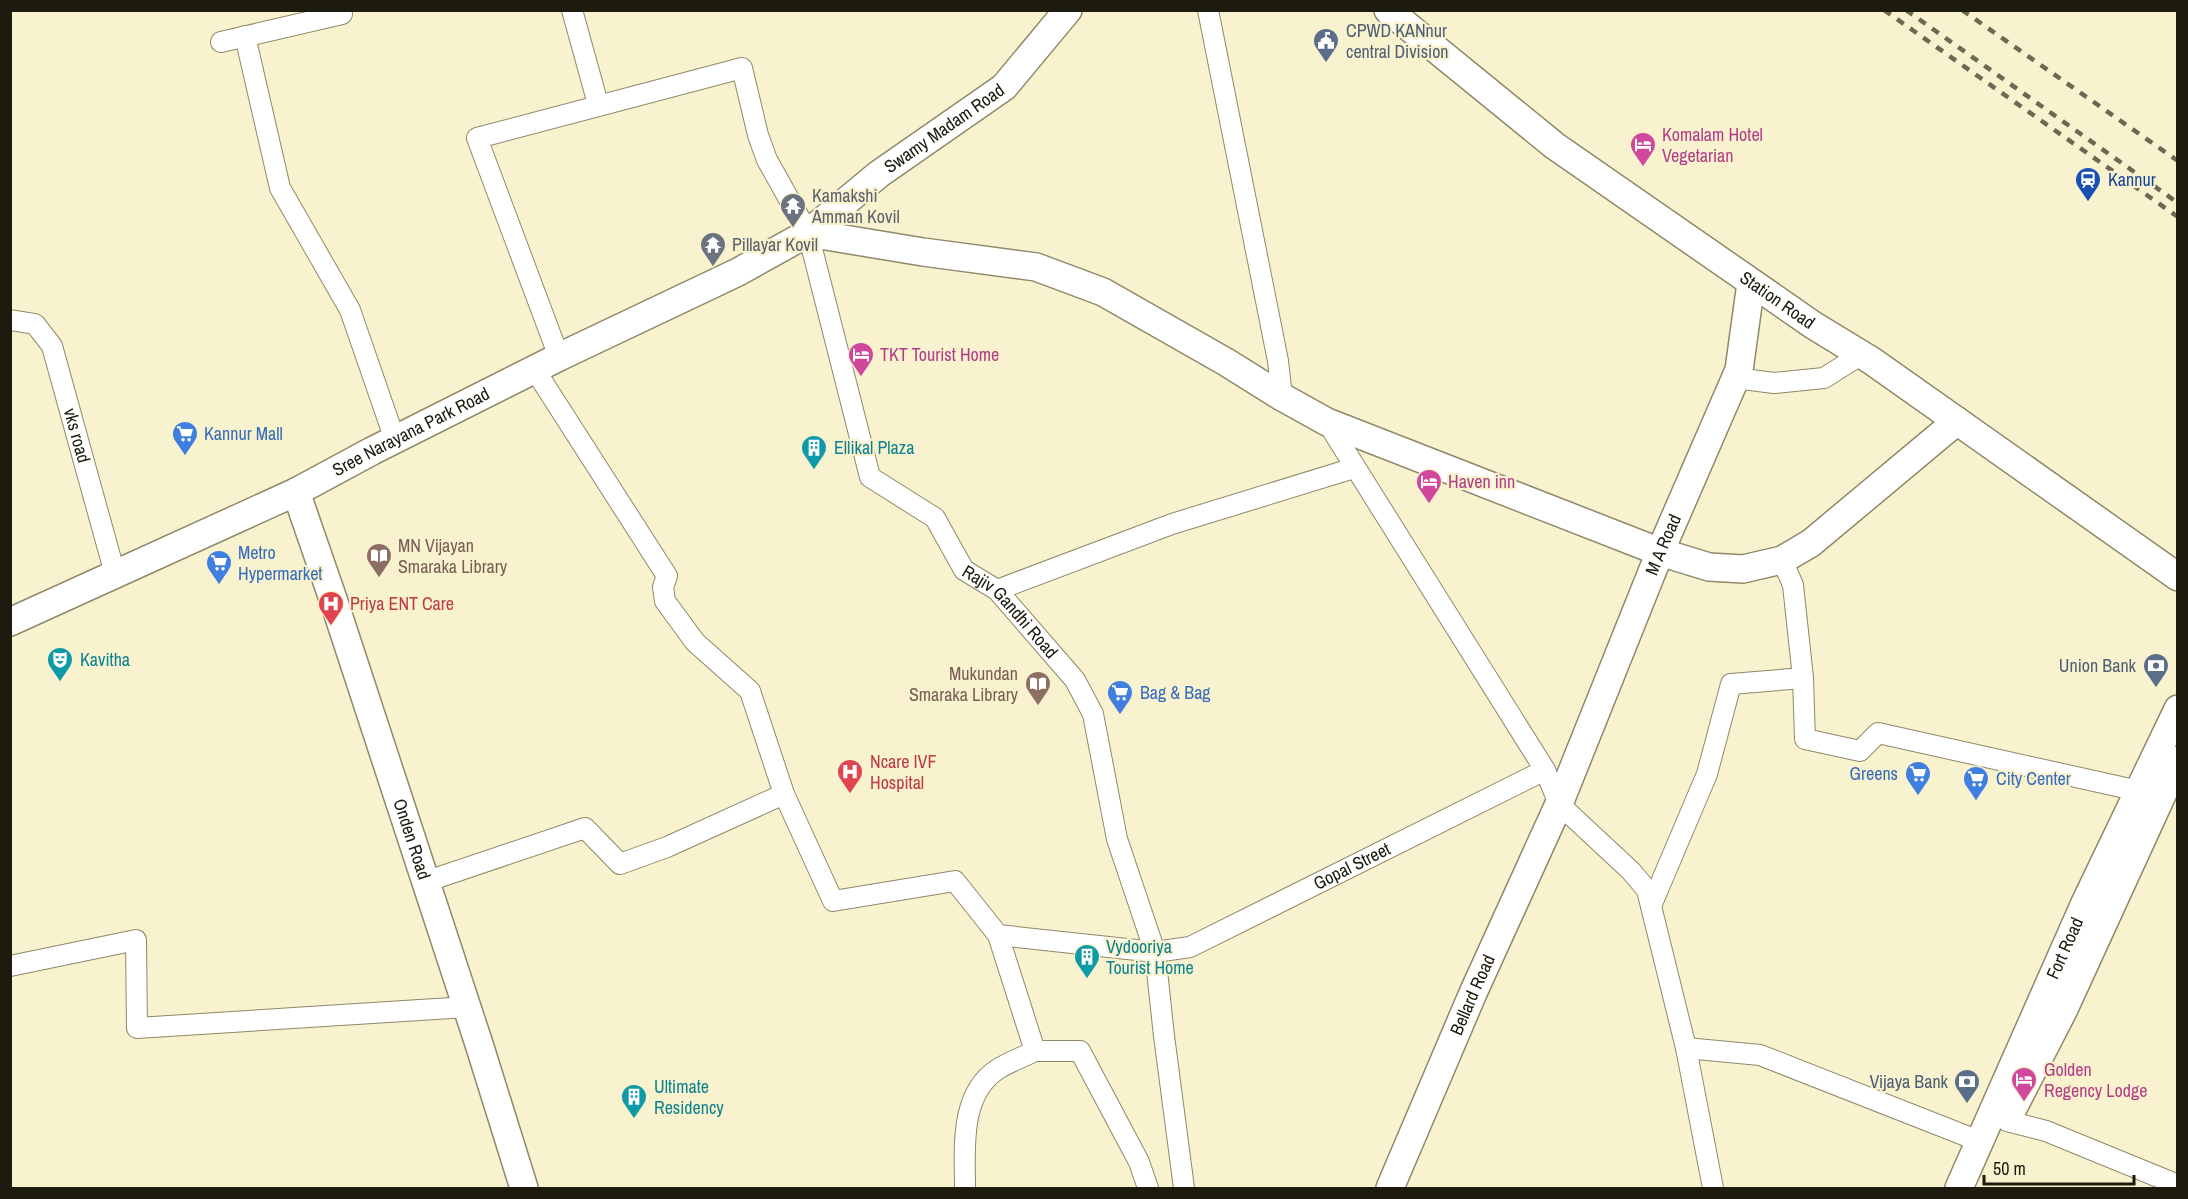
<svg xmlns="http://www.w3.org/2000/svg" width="2188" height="1199" viewBox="0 0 2188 1199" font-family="'Archivo Narrow',sans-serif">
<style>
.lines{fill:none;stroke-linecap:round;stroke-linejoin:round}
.street-casing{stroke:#8f8869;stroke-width:22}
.secondary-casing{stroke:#8f8869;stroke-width:30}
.street{stroke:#fff;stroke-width:20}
.secondary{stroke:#fff;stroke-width:27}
.rail{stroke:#6c6853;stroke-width:4.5;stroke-dasharray:8 8;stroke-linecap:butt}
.labels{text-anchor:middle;stroke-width:4.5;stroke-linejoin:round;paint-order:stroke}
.service-label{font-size:18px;fill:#4e5e75;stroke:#f9f2cf;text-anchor:end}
.street-label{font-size:18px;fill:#1d1b0e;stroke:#f9f2cf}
.hotel-label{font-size:18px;fill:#b23c85;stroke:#f9f2cf;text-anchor:start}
.transit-label{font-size:18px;fill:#164399;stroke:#f9f2cf;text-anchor:start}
.worship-label{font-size:18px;fill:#5b616d;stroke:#f9f2cf;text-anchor:start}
.shop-label{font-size:18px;fill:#366cbe;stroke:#f9f2cf;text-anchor:start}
.culture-label{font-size:18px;fill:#0d838f;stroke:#f9f2cf;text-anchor:start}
.education-label{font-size:18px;fill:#785e54;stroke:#f9f2cf;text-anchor:start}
.health-label{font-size:18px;fill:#be3a42;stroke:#f9f2cf;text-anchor:start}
</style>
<rect width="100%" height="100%" fill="#f9f2cf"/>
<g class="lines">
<defs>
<g id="street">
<path d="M572 10 598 104"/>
<path d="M1208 10 1278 361 1282 397"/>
<path d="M245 36 280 188 350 310 395 440"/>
<path d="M221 42 342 14 340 10"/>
<path id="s1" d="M10 320 35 324 52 346 115 574"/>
<path id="s2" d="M559 357 477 138 742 68 758 135 767 160 808 233 870 477 935 518 964 570 997 590 1075 680 1093 714 1117 839 1155 952 1164 1036 1184 1188"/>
<path id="s3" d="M535 370 667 576 663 587 665 601 695 642 750 691 784 794 833 901 955 881 998 935 1155 952 1190 947 1545 770"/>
<path d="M1735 378 1774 383 1824 378 1862 354"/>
<path d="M1327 422 1545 770 1559 804 1631 871 1647 890 1686 1048 1713 1188"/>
<path d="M997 590 1172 524 1354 468"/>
<path d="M1803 678 1805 739 1860 751 1878 733 2139 791"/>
<path d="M425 882 585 828 620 864 667 847 784 794"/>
<path d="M1651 906 1707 774 1731 684 1803 678 1793 585 1782 560"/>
<path d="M10 966 136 940 137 1028 467 1007"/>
<path d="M1686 1048 1760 1055 1979 1141"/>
<path d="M1035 1051H1080L1139 1162 1148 1188"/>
<path d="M2007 1121 2046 1131 2178 1185"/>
<path d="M965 1188C965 1149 959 1094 998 1069 1009 1062 1023 1057 1035 1051L998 935"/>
</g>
<g id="secondary">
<path id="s4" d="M1388 10 1555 146 1813 325 1872 361 2178 577"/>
<path d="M808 233 923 252 1036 267 1103 292 1226 362 1282 397 1327 422 1660 552 1709 567 1743 569 1782 560 1811 543 1957 421"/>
<path id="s5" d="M296 492 333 599 479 1044 524 1188"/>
<path id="s6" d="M10 622 296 492 372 451 559 357 738 272 808 233 879 174 1004 87 1068 10"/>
<path d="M2010 1114 2064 1009 2178 760"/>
<path id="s7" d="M1390 1188 1473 993 1559 804 1660 552 1739 370 1751 283"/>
<path id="s8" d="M1959 1188 2085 903 2178 709"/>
</g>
</defs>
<use href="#street" class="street-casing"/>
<use href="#secondary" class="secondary-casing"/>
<use href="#street" class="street"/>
<use href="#secondary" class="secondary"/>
<g class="rail">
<path d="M1884 10 2178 217"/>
<path d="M1906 10 2178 203"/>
<path d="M1962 10 2178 161"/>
</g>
</g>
<defs>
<symbol id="civic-pin" viewBox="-11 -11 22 30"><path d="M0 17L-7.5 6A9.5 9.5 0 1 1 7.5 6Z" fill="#5c6f8a" stroke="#f9f2cf"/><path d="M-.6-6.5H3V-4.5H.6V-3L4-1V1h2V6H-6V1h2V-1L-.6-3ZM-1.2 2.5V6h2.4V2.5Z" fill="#fff"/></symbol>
<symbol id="hotel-pin" viewBox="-11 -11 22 30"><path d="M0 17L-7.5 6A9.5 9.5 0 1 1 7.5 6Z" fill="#d1479c" stroke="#f9f2cf"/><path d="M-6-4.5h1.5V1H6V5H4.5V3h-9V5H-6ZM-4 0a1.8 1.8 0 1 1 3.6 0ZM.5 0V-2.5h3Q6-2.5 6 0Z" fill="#fff"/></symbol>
<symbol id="station-pin" viewBox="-11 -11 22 30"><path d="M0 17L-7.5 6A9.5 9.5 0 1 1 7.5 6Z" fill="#1a4fb4" stroke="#f9f2cf"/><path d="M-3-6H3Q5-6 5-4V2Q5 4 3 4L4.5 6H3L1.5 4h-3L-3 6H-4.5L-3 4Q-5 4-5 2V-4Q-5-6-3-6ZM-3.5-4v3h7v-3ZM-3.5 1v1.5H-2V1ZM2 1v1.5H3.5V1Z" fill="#fff"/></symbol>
<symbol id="temple-pin" viewBox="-11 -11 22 30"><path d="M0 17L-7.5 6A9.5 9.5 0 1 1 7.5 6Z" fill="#6b7280" stroke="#f9f2cf"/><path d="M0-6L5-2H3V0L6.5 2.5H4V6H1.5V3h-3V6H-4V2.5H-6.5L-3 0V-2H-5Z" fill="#fff"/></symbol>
<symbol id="supermarket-pin" viewBox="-11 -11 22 30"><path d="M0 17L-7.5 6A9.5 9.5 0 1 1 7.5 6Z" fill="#3f7fe0" stroke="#f9f2cf"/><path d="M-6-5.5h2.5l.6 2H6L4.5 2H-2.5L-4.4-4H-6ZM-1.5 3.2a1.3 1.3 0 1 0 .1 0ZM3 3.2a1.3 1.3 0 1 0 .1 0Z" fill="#fff"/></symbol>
<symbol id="building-pin" viewBox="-11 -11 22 30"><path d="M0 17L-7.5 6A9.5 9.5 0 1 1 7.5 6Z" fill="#0f9aa8" stroke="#f9f2cf"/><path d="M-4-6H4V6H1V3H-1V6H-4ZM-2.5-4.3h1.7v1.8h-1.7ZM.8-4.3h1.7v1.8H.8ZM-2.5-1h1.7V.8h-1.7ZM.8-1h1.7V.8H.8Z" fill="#fff"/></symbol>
<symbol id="library-pin" viewBox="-11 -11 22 30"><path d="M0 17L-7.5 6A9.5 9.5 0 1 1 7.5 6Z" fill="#8d6e63" stroke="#f9f2cf"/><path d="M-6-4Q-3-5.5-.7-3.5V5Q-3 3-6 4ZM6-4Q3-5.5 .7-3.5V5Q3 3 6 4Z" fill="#fff"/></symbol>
<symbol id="hospital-pin" viewBox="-11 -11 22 30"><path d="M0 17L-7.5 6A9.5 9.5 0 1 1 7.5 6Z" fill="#e0444e" stroke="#f9f2cf"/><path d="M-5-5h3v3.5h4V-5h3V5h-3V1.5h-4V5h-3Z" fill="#fff"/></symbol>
<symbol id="theatre-pin" viewBox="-11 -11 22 30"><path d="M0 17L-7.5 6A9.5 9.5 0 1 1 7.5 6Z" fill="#0f9aa8" stroke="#f9f2cf"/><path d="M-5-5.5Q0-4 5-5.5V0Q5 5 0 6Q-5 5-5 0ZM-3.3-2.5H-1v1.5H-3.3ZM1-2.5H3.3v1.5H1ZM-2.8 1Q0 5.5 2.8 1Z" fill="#fff"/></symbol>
<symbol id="bank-pin" viewBox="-11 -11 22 30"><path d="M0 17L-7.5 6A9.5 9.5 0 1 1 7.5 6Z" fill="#5c6f8a" stroke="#f9f2cf"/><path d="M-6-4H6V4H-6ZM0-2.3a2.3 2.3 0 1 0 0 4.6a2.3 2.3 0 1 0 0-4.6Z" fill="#fff"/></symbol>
</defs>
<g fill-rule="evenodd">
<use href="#civic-pin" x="1311" y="26" width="30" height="40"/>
<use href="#hotel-pin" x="1628" y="130" width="30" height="40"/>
<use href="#station-pin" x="2073" y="165" width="30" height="40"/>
<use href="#temple-pin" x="778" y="191" width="30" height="40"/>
<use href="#temple-pin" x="698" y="230" width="30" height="40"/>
<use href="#hotel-pin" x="846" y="340" width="30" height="40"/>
<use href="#supermarket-pin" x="170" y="419" width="30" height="40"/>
<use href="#building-pin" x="799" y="433" width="30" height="40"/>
<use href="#hotel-pin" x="1414" y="467" width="30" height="40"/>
<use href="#library-pin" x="364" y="541" width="30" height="40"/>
<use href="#supermarket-pin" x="204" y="548" width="30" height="40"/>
<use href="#hospital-pin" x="316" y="589" width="30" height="40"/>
<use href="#theatre-pin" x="45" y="645" width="30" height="40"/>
<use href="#bank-pin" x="2141" y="651" width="30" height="40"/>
<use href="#library-pin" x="1023" y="669" width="30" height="40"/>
<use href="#supermarket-pin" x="1105" y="678" width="30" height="40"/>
<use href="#hospital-pin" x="835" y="757" width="30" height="40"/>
<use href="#supermarket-pin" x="1903" y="759" width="30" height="40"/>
<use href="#supermarket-pin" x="1961" y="764" width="30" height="40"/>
<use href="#building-pin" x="1072" y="942" width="30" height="40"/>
<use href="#hotel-pin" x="2009" y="1065" width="30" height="40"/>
<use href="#bank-pin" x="1952" y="1067" width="30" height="40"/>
<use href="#building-pin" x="619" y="1082" width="30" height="40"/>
</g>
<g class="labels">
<g class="service-label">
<text x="1346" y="37" text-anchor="start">CPWD KANnur<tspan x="1346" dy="21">central Division</tspan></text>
<text x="2136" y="672">Union Bank</text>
<text x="1948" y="1088">Vijaya Bank</text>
</g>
<g class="street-label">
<text dy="6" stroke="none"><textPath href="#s6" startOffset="1060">Swamy Madam Road</textPath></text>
<text dy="6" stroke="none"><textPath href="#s4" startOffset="486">Station Road</textPath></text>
<text dy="6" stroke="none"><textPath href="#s6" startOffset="444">Sree Narayana Park Road</textPath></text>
<text dy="6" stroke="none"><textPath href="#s1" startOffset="146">vks road</textPath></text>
<text dy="6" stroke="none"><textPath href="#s7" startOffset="699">M A Road</textPath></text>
<text dy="6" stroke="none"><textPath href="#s2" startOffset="1138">Rajiv Gandhi Road</textPath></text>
<text dy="6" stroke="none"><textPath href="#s5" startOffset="366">Onden Road</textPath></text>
<text dy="6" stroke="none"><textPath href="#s3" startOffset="1188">Gopal Street</textPath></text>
<text dy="6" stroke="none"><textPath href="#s8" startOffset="262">Fort Road</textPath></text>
<text dy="6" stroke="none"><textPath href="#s7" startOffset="210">Bellard Road</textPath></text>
</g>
<g class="hotel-label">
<text x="1662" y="141">Komalam Hotel<tspan x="1662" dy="21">Vegetarian</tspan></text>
<text x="880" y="361">TKT Tourist Home</text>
<text x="1448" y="488">Haven inn</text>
<text x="2044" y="1076">Golden<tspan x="2044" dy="21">Regency Lodge</tspan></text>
</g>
<g class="transit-label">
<text x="2108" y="186">Kannur</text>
</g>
<g class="worship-label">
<text x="812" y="202">Kamakshi<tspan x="812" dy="21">Amman Kovil</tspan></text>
<text x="732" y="251">Pillayar Kovil</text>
</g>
<g class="shop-label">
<text x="204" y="440">Kannur Mall</text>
<text x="238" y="559">Metro<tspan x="238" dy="21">Hypermarket</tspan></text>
<text x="1140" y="699">Bag &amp; Bag</text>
<text x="1898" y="780" text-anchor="end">Greens</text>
<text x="1996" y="785">City Center</text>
</g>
<g class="culture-label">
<text x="834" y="454">Ellikal Plaza</text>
<text x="80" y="666">Kavitha</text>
<text x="1106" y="953">Vydooriya<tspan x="1106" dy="21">Tourist Home</tspan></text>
<text x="654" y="1093">Ultimate<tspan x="654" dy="21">Residency</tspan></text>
</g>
<g class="education-label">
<text x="398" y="552">MN Vijayan<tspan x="398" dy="21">Smaraka Library</tspan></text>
<text x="1018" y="680" text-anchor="end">Mukundan<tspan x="1018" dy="21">Smaraka Library</tspan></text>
</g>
<g class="health-label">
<text x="350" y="610">Priya ENT Care</text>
<text x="870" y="768">Ncare IVF<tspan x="870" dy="21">Hospital</tspan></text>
</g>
</g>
<rect width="2188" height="1199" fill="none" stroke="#1d1b0e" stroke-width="24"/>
<path d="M1984 1175v9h150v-9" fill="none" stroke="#1d1b0e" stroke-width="3"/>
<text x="1993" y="1175" font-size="18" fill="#1d1b0e" stroke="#f9f2cf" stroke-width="4.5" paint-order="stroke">50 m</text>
</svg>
